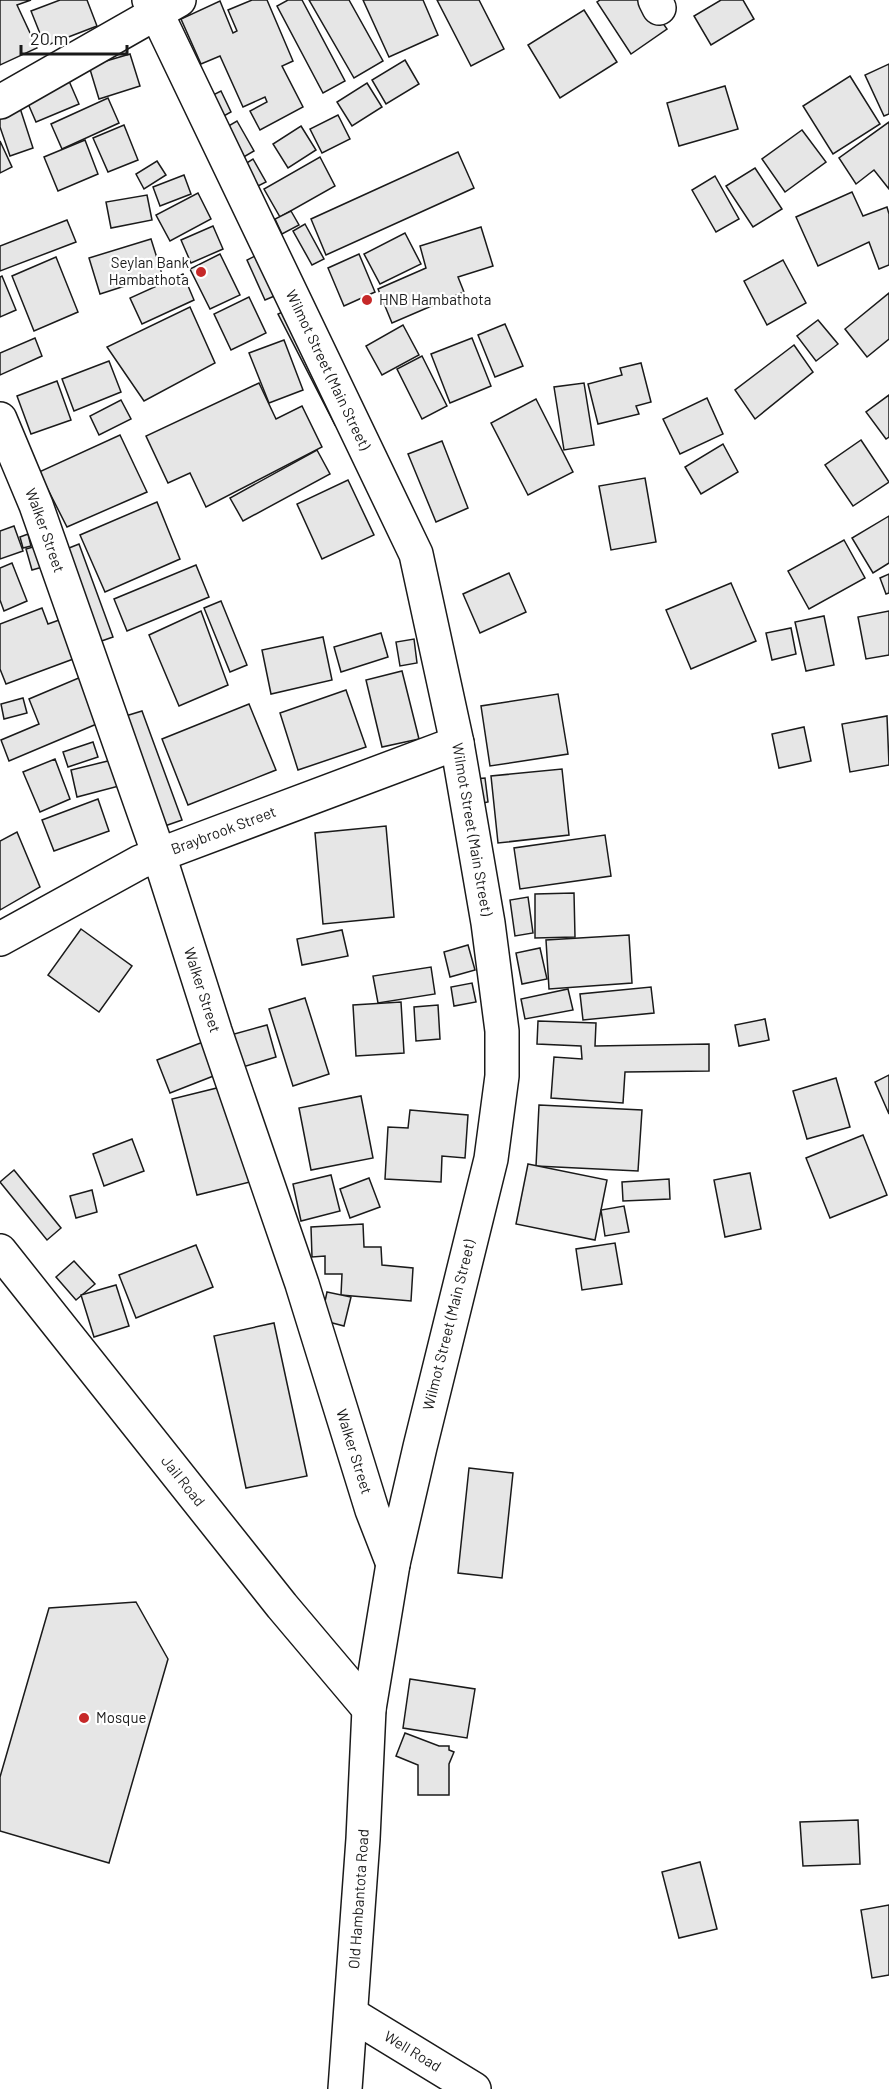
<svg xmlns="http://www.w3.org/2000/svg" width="889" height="2089" viewBox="0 0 889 2089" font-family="Barlow,sans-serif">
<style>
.building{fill:#e6e6e6;stroke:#1a1a1a;stroke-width:1.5}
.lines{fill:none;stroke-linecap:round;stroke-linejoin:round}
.minor-casing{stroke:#1a1a1a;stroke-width:36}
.major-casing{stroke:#1a1a1a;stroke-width:36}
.highway-casing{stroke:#1a1a1a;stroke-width:36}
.minor{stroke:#fff;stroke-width:33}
.major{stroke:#fff;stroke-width:33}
.highway{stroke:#fff;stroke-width:33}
.poi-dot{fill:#c62828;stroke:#fff;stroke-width:2}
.labels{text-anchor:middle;stroke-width:4.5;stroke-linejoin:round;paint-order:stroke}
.poi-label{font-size:15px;fill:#1a1a1a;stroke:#fff;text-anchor:start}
.street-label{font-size:15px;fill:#1a1a1a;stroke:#fff}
</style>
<rect width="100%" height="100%" fill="#fff"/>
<g class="building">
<path d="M0 0H31L17 5 37 48 0 65Z"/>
<path d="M60 0H87L97 26 45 46 31 11Z"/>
<path d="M252 0H267L293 61 282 66 303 107 260 130 250 111 267 102 265 97 243 107 220 56 201 64 181 19 220 1 233 33 237 31 228 10Z"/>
<path d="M288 0H302L345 81 323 93 277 6Z"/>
<path d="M309 0H349L383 61 354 78Z"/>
<path d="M363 0H423L438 35 389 57Z"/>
<path d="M437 0H479L504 49 471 66Z"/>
<path d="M600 0H647L667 29 631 54 597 2Z"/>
<path d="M721 0H743L754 19 711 45 694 16Z"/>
<path d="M584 10 617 62 560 98 528 45Z"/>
<path d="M130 54 140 86 99 99 89 66Z"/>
<path d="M405 60 419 84 386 104 372 80Z"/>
<path d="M889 64V114L884 116 865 75Z"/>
<path d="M850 76 880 124 833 154 803 106Z"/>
<path d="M69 81 79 104 36 122 26 99Z"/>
<path d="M367 83 382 107 352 126 337 102Z"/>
<path d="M725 86 738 129 679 146 667 103Z"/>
<path d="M221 91 231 112 222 117 211 96Z"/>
<path d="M108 98 119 123 62 149 51 124Z"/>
<path d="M19 105 33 148 10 156 0 127V112Z"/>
<path d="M338 115 350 139 322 153 310 129Z"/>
<path d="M237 121 254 151 242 158 225 128Z"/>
<path d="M889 122V189L874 170 856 184 839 158Z"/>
<path d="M124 125 138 160 108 172 93 138Z"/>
<path d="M301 126 316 150 288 168 273 144Z"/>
<path d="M802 130 826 162 785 192 762 159Z"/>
<path d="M85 140 98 174 58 191 44 157Z"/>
<path d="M0 141 12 167 0 173Z"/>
<path d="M458 152 474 188 326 255 311 219Z"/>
<path d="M320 157 335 186 280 217 264 189Z"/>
<path d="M253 159 266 182 258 186 245 164Z"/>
<path d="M157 161 166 175 144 189 136 174Z"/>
<path d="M755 168 782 209 753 227 726 186Z"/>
<path d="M184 175 191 194 160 206 153 187Z"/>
<path d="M715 176 739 219 716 232 692 190Z"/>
<path d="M852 192 863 216 887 207 889 214V265L879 269 869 242 818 266 796 217Z"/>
<path d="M198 193 211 219 170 241 156 215Z"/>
<path d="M147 195 152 220 111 228 106 202Z"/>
<path d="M291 211 299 225 282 234 275 219Z"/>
<path d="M67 220 76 242 0 271V246Z"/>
<path d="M305 224 324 259 312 265 293 231Z"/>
<path d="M213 226 223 249 191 263 181 240Z"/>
<path d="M481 227 493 266 458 277 464 292 392 323 378 289 426 268 420 246Z"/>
<path d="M405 233 421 264 380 284 364 254Z"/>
<path d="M151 239 162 274 100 294 89 258Z"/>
<path d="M265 251 284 292 265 300 247 260Z"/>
<path d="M220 254 240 295 210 309 190 269Z"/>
<path d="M359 254 375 292 344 306 328 268Z"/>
<path d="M56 257 78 312 34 331 12 276Z"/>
<path d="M783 260 806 303 767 325 744 281Z"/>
<path d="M183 274 194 300 142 324 130 298Z"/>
<path d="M2 276 16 310 0 317V277Z"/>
<path d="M889 293V339L867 357 845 329Z"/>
<path d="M249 297 266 333 231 350 214 314Z"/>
<path d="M190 307 215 363 144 401 107 347Z"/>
<path d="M289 309 345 420 335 425 278 314Z"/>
<path d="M818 320 838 344 816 361 797 336Z"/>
<path d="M505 324 523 366 495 377 478 335Z"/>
<path d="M403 325 419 355 382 375 366 346Z"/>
<path d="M35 338 42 356 0 375V353Z"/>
<path d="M472 338 491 386 450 403 431 354Z"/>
<path d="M284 340 303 390 269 403 249 353Z"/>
<path d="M794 345 813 372 755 419 735 390Z"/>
<path d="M422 356 447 406 422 419 397 369Z"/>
<path d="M109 361 121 392 74 411 62 379Z"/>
<path d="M641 363 651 402 636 406 639 414 598 424 588 384 622 375 620 368Z"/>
<path d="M57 381 71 420 31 434 17 396Z"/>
<path d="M259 383 276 419 302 406 322 447 206 507 190 473 168 483 146 436Z"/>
<path d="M584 383 594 445 564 450 554 387Z"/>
<path d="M889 395V437L886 439 866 412Z"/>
<path d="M707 398 723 434 680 454 663 419Z"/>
<path d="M536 399 573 472 528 495 491 423Z"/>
<path d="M121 400 131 419 99 435 90 416Z"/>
<path d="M120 435 147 492 67 527 39 472Z"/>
<path d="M861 440 889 482 853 506 825 465Z"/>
<path d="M442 441 468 508 436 522 408 454Z"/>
<path d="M723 444 738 472 701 494 685 467Z"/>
<path d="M317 450 330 474 243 521 230 498Z"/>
<path d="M645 478 656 542 611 550 599 486Z"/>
<path d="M348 480 374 535 322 559 297 504Z"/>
<path d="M157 502 180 559 105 592 80 535Z"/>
<path d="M889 516V563L873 573 852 538Z"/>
<path d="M14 526 23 551 0 559V531Z"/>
<path d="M28 534 31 546 23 548 20 537Z"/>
<path d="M844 540 865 578 809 609 788 571Z"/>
<path d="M47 543 53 564 32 570 26 549Z"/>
<path d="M79 544 113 637 93 644 59 552Z"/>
<path d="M12 563 27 601 4 611 0 600V568Z"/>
<path d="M196 565 209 597 127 631 114 599Z"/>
<path d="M509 573 526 612 480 633 463 594Z"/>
<path d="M889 574V593L886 594 880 578Z"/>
<path d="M731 583 756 641 691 669 666 610Z"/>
<path d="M221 601 247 665 230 672 204 608Z"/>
<path d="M42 608 48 624 62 619 76 658 6 684 0 669V624Z"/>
<path d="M201 611 228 685 179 706 149 635Z"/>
<path d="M889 611V655L866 659 858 617Z"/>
<path d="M824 616 834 665 806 671 795 622Z"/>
<path d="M791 628 796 654 772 660 766 633Z"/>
<path d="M381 633 388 657 341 672 334 647Z"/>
<path d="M323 637 332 680 271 694 262 650Z"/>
<path d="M414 639 417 663 400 666 396 642Z"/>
<path d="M402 671 419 739 382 747 366 680Z"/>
<path d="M81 677 99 723 9 761 1 740 39 724 29 699Z"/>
<path d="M346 690 366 747 298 770 280 713Z"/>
<path d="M558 694 568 754 490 766 481 706Z"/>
<path d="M23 698 27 713 4 719 1 704Z"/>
<path d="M249 704 276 770 188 805 162 739Z"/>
<path d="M142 711 182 820 159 828 119 718Z"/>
<path d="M887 716 889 765 850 772 842 724Z"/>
<path d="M804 727 811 761 779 768 772 734Z"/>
<path d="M93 742 98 757 68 767 63 752Z"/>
<path d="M55 759 70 799 40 812 23 772Z"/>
<path d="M112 760 119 786 77 797 71 770Z"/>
<path d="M562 769 569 835 498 843 491 776Z"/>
<path d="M485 778 488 802 478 804 474 779Z"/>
<path d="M98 799 109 831 54 851 42 820Z"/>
<path d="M386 826 394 917 323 924 315 833Z"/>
<path d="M17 832 40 887 0 910V841Z"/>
<path d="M605 835 611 876 520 889 514 848Z"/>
<path d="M574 893 575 937 535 938V894Z"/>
<path d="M528 897 533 933 515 936 510 900Z"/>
<path d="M81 929 132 966 99 1012 48 975Z"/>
<path d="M342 930 348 956 302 965 297 939Z"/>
<path d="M629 935 632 983 549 989 546 940Z"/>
<path d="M468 945 475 970 450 977 444 952Z"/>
<path d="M540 948 547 979 522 984 516 953Z"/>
<path d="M431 967 435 994 378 1003 373 976Z"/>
<path d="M472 983 476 1002 454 1006 451 987Z"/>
<path d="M651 987 654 1013 583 1020 580 994Z"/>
<path d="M568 989 573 1010 525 1019 521 999Z"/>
<path d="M305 998 329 1074 293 1086 269 1009Z"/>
<path d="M401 1002 404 1053 356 1056 353 1005Z"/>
<path d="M438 1005 440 1039 416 1041 414 1007Z"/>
<path d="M765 1019 769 1040 739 1046 735 1025Z"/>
<path d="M538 1021 596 1023 595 1046 709 1044V1071L625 1072 623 1103 551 1098 554 1057 582 1059 581 1046 537 1044Z"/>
<path d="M267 1025 276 1057 236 1069 227 1036Z"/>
<path d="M203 1042 216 1075 170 1093 157 1060Z"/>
<path d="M889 1075V1114L875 1082Z"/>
<path d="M836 1078 850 1127 807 1139 793 1091Z"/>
<path d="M225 1086 250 1182 197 1195 172 1099Z"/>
<path d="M361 1096 373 1158 311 1170 299 1108Z"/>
<path d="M539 1105 642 1110 638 1171 536 1166Z"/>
<path d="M410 1110 468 1115 465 1158 442 1156 441 1182 385 1179 388 1127 408 1128Z"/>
<path d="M863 1135 887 1195 830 1218 806 1158Z"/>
<path d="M132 1139 144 1171 104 1186 93 1154Z"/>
<path d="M528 1164 607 1180 595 1240 516 1224Z"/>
<path d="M14 1170 61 1228 47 1240 0 1182Z"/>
<path d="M750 1173 761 1229 725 1237 714 1180Z"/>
<path d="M331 1175 340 1211 301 1221 293 1184Z"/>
<path d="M369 1178 380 1207 350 1218 340 1189Z"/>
<path d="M669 1179 670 1199 623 1201 622 1182Z"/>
<path d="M92 1190 97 1212 76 1218 70 1196Z"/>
<path d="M624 1206 629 1232 605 1236 601 1210Z"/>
<path d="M363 1224 364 1247H381L382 1265 413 1268 411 1301 341 1295 342 1274H325V1256L312 1257 311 1227Z"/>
<path d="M615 1243 622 1284 582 1290 576 1249Z"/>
<path d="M196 1245 213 1287 136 1318 119 1275Z"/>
<path d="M74 1261 95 1284 76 1300 56 1277Z"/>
<path d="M116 1285 129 1326 94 1337 81 1295Z"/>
<path d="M327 1292 351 1297 344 1326 321 1320Z"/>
<path d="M274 1323 307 1476 246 1488 214 1336Z"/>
<path d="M469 1468 513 1473 502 1578 458 1573Z"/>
<path d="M136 1602 168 1659 109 1863 0 1831V1777L49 1608Z"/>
<path d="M410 1679 475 1689 467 1738 403 1728Z"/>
<path d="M405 1733 439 1746H449V1750L454 1752 449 1764V1795H418V1765L396 1756Z"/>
<path d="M858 1820 860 1864 803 1866 800 1822Z"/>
<path d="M700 1862 717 1929 679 1938 662 1872Z"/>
<path d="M889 1905V1975L872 1978 861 1910Z"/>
</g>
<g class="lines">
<defs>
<g id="minor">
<path d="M655 0 659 8"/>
<path d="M0 102 179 0"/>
<path id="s1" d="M0 419 36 505 159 855 215 1031 302 1284 372 1510 393 1564"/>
<path id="s2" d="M0 939 140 862 457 743"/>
<path id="s3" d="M351 2014 474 2089"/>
</g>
<g id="major">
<path id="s4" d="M0 1251 282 1606 369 1709"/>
</g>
<g id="highway">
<path id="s5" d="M149 0 156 12 416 554 457 743 488 923 502 1031V1076L491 1159 420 1447 393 1564 369 1709 363 1839 345 2089"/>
</g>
</defs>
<use href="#minor" class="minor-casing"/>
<use href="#major" class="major-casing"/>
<use href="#highway" class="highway-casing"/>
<use href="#minor" class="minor"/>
<use href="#major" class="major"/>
<use href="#highway" class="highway"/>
</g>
<g class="poi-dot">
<circle cx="201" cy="272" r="6"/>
<circle cx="367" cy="300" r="6"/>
<circle cx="84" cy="1718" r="6"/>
</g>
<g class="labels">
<g class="poi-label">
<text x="189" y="268" text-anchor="end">Seylan Bank<tspan x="189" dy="17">Hambathota</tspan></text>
<text x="379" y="305">HNB Hambathota</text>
<text x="96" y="1723">Mosque</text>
</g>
<g class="street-label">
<text dy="5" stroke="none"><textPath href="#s5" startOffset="411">Wilmot Street (Main Street)</textPath></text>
<text dy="5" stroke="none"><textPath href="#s1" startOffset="120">Walker Street</textPath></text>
<text dy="5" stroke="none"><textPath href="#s5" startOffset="896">Wilmot Street (Main Street)</textPath></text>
<text dy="5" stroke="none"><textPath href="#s2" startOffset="249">Braybrook Street</textPath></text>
<text dy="5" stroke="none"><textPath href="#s1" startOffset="606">Walker Street</textPath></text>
<text transform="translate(449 1325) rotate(-76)" y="5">Wilmot Street (Main Street)</text>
<text dy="5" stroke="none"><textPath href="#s1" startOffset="1092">Walker Street</textPath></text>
<text dy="5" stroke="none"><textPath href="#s4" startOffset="294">Jail Road</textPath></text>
<text transform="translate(359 1899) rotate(-86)" y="5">Old Hambantota Road</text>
<text dy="5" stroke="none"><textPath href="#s3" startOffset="72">Well Road</textPath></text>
</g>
</g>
<path d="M21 45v9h106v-9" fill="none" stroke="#1a1a1a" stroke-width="3"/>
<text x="30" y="45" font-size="18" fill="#1a1a1a" stroke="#ffffff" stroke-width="4.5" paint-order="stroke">20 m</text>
</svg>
